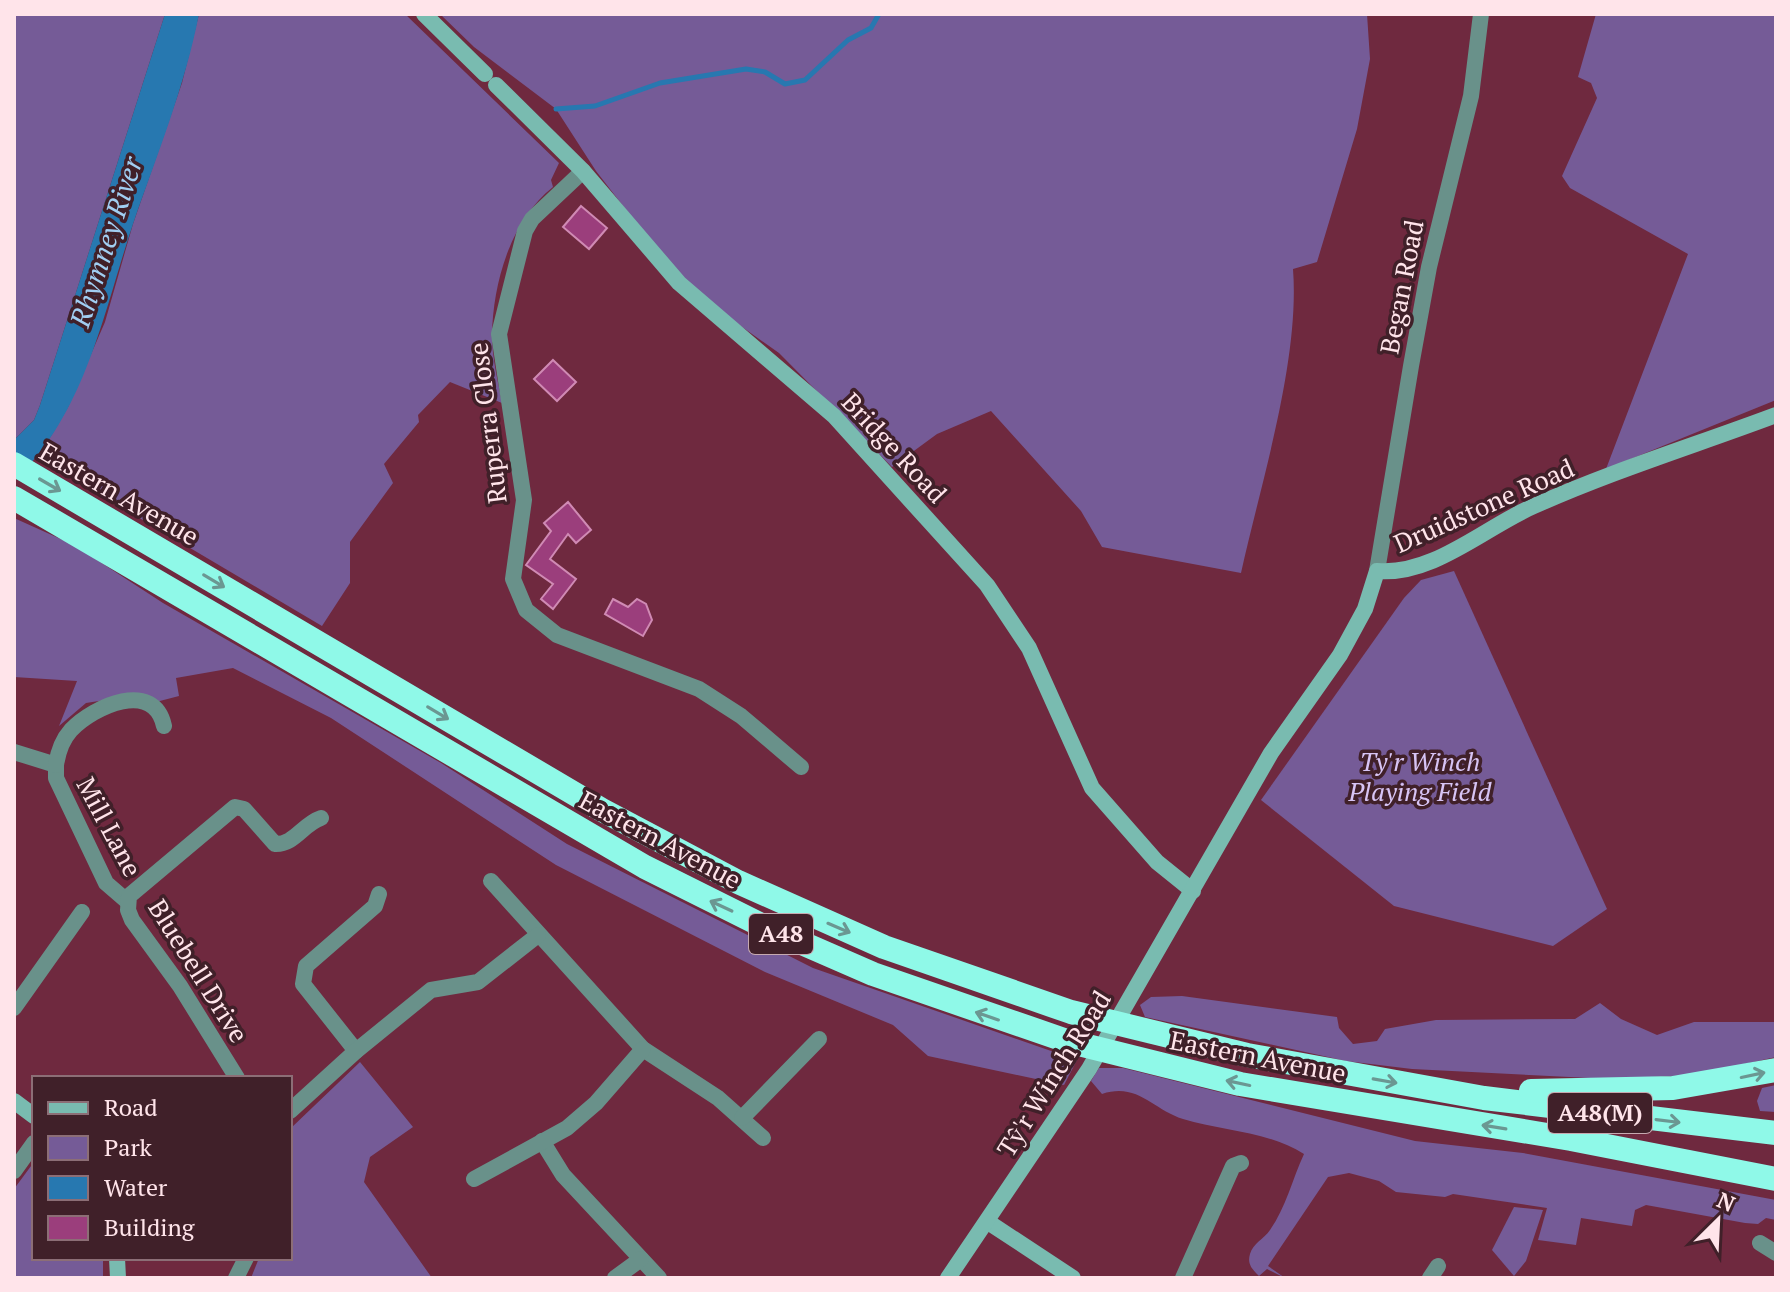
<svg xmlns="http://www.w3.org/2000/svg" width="1790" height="1292" viewBox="0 0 1790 1292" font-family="'PT Serif',serif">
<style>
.green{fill:#755b97}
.water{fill:#2778b0}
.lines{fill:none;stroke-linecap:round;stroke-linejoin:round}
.stream{stroke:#2778b0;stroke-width:5}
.building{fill:#9b3e7c;stroke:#d08ab4;stroke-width:2}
.street{stroke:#69918a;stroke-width:16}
.secondary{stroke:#79bbb0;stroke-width:16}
.highway{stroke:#8ff9e8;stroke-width:24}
.oneway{stroke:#6b9792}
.labels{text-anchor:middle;stroke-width:7;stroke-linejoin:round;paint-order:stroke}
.shield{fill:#402029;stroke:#c6a9b0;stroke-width:2}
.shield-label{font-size:24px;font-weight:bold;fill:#ffe4ea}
.street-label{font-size:26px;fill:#ffe4ea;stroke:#402029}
.park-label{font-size:26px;font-style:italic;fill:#d7c4f5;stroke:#402029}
.water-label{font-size:28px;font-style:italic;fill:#a1cef2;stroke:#402029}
</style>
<rect width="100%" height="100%" fill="#6f293f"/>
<g class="green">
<path d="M14 14H165L40 405 34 420 14 440Z"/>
<path d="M199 14H405L559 163 551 180 553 187C511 220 493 282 492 335 492 358 498 381 502 403L450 382 418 415 419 422 384 464 393 483 350 542V583L322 626 38 458 68 407 105 322 133 224 182 83Z"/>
<path d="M440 14H1367L1370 59 1357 129 1317 262 1293 269C1300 361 1261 482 1241 573L1102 547 1081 511 991 411 937 434 892 467 779 353 714 307 672 269 596 171 556 109 474 47Z"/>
<path d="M1596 14H1776V400L1606 469 1688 254 1570 188 1562 176 1597 98 1591 83 1578 77Z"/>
<path d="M14 518 74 545 163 603 441 763 567 844 813 968 1077 1060 1064 1085 928 1056 893 1025 765 972 556 865 331 718 233 668 176 678 179 696 156 702 131 696 86 703 59 726 77 681 14 677Z"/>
<path d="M1454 571 1607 909 1553 946 1394 906 1261 800 1404 598 1421 580Z"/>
<path d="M1182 996 1337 1017 1339 1028 1353 1044 1377 1041 1385 1029 1436 1020 1575 1019 1600 1003 1621 1019 1657 1035 1694 1022H1776V1057L1694 1075 1610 1079 1412 1069 1346 1061 1145 1017 1140 1005 1151 997Z"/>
<path d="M360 1062 413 1127 370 1157 364 1182 432 1278H251L259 1258H290V1129Z"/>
<path d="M1099 1068H1123L1415 1141 1523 1153 1776 1200V1220L1766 1218 1758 1224 1745 1223 1646 1205 1635 1210 1632 1226 1581 1218 1576 1245 1538 1240 1547 1208 1453 1194 1445 1197 1396 1192 1379 1181 1349 1173 1328 1177 1268 1266 1285 1278 1267 1269 1259 1276C1252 1269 1247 1264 1250 1254 1253 1243 1264 1239 1270 1230 1286 1207 1292 1180 1304 1154 1268 1131 1222 1131 1183 1119 1153 1110 1138 1082 1102 1094L1091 1081Z"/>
<path d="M1776 1085V1112L1760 1111 1757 1101 1762 1088Z"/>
<path d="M34 1162V1258H103V1278H14V1189Z"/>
<path d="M1514 1207 1543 1210 1526 1261 1514 1276 1492 1250Z"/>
</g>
<path class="water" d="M165 14H199C185 86 157 155 133 224 103 313 86 413 14 481V440L34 420 40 405Z"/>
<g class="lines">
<path class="stream" d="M556 109 595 106 660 83 746 69 765 72 785 84 805 80 848 40 871 28 879 14"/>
</g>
<g class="building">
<path d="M581 206 607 228 589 249 563 227Z"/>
<path d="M553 360 576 382 557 401 534 379Z"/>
<path d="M568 502 591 530 576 543 568 534 550 559 576 579 553 609 541 599 553 584 526 565 551 531 544 523Z"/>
<path d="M613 599 628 607 637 599 646 604 652 620 643 636 605 614Z"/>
</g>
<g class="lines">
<g class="street">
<path d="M583 171 532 219 525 231 499 334 524 500 513 579 526 610 557 635 699 689 741 716 801 767"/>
<path d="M1377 571 1411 366 1429 267 1471 96 1481 14"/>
<path d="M14 752 56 765V778L106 883 128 902"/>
<path d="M56 765C58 752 62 740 71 730 94 706 154 679 164 726"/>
<path d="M491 881 643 1049 718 1098 763 1138"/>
<path d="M14 1008 82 912"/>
<path d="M356 1051 303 984 306 966 375 906 379 894"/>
<path d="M237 1078 180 986 132 920 128 910 129 896 235 807 244 809 275 844C294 845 303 824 321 818"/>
<path d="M290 1111 356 1051 431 990 478 982 538 935"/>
<path d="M742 1118 819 1039"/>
<path d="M542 1141 563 1175 659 1278"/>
<path d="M14 1171 34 1143"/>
<path d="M474 1179 567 1128 596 1103 643 1049"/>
<path d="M1760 1243 1776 1253"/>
<path d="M236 1278 246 1258"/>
<path d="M615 1278 641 1259"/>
<path d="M1183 1278 1233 1166 1241 1163"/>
<path d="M1430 1278 1438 1266"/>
</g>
<g class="secondary">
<path d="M424 14 485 74"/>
<path d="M496 85 583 171 679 283 834 416 987 585 1029 648 1092 788 1157 862 1193 891"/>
<path d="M14 1101 34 1116"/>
<path d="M988 1222 1073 1278"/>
<path d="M117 1258 118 1278"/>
<path d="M948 1278 1089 1069 1271 753 1340 655 1365 609 1377 571C1433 576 1485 527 1534 506 1612 471 1696 445 1776 415"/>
</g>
<g class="highway">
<path d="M14 464 602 810 738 882 884 947 1071 1012 1247 1055 1484 1098 1776 1133"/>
<path d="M14 498 645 867 763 926 873 974 1067 1041 1240 1084 1571 1139 1776 1179"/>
<path d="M1531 1091 1673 1088 1776 1070"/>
</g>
</g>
<defs><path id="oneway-shaft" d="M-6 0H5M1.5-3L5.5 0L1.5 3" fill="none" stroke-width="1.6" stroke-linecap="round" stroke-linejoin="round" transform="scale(2)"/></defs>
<g class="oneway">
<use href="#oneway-shaft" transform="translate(50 485) rotate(30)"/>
<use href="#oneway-shaft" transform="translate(214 581) rotate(31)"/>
<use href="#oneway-shaft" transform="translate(438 713) rotate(31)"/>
<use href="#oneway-shaft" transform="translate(721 906) rotate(-155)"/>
<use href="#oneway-shaft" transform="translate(839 928) rotate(23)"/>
<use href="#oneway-shaft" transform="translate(987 1016) rotate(-161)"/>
<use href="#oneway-shaft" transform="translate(1753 1075) rotate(-12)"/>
<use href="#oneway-shaft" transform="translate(1385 1081) rotate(10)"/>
<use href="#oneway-shaft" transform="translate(1238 1083) rotate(-168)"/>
<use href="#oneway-shaft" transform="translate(1668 1121) rotate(7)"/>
<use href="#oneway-shaft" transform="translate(1494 1127) rotate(-171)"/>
</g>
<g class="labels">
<g class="shield">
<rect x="749" y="914" width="64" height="40" rx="6"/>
<rect x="1548" y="1093" width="104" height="40" rx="6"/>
</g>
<g class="shield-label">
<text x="781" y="942">A48</text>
<text x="1600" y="1121">A48(M)</text>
</g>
<g class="street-label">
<text transform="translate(1402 287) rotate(-79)" y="9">Began Road</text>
<text transform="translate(488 423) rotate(-97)" y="9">Ruperra Close</text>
<text transform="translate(894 448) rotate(47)" y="9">Bridge Road</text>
<text transform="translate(119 494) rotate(30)" y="9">Eastern Avenue</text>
<text transform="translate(1484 506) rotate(-24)" y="9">Druidstone Road</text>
<text transform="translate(109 827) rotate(62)" y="9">Mill Lane</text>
<text transform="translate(660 840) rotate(28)" y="9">Eastern Avenue</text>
<text transform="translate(198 971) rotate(58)" y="9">Bluebell Drive</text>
<text transform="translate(1258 1057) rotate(11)" y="9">Eastern Avenue</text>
<text transform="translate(1054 1074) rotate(-58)" y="9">Tŷ'r Winch Road</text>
</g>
<g class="park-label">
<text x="1420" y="771">Ty'r Winch<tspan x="1420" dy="30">Playing Field</tspan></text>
</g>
<g class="water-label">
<text transform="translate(106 242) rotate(-72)" y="10">Rhymney River</text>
</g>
</g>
<rect width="1790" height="1292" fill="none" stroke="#ffe4ea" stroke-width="32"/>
<rect x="32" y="1076" width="260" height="184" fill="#402029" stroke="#8c6e76" stroke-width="2"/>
<rect x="48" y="1102" width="40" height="12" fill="#79bbb0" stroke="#8c6e76" stroke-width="2"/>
<text x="104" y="1116" font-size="24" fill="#ffe4ea">Road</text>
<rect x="48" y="1136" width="40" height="24" fill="#755b97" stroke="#8c6e76" stroke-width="2"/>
<text x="104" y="1156" font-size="24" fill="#ffe4ea">Park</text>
<rect x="48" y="1176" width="40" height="24" fill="#2778b0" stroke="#8c6e76" stroke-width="2"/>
<text x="104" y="1196" font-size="24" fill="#ffe4ea">Water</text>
<rect x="48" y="1216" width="40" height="24" fill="#9b3e7c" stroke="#8c6e76" stroke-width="2"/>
<text x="104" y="1236" font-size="24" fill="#ffe4ea">Building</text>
<g transform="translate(1718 1220) rotate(24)" stroke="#402029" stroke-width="6" paint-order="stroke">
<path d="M0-6L14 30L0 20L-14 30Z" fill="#ffe4ea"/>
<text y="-12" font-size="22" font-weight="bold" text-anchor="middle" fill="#ffe4ea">N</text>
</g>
</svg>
